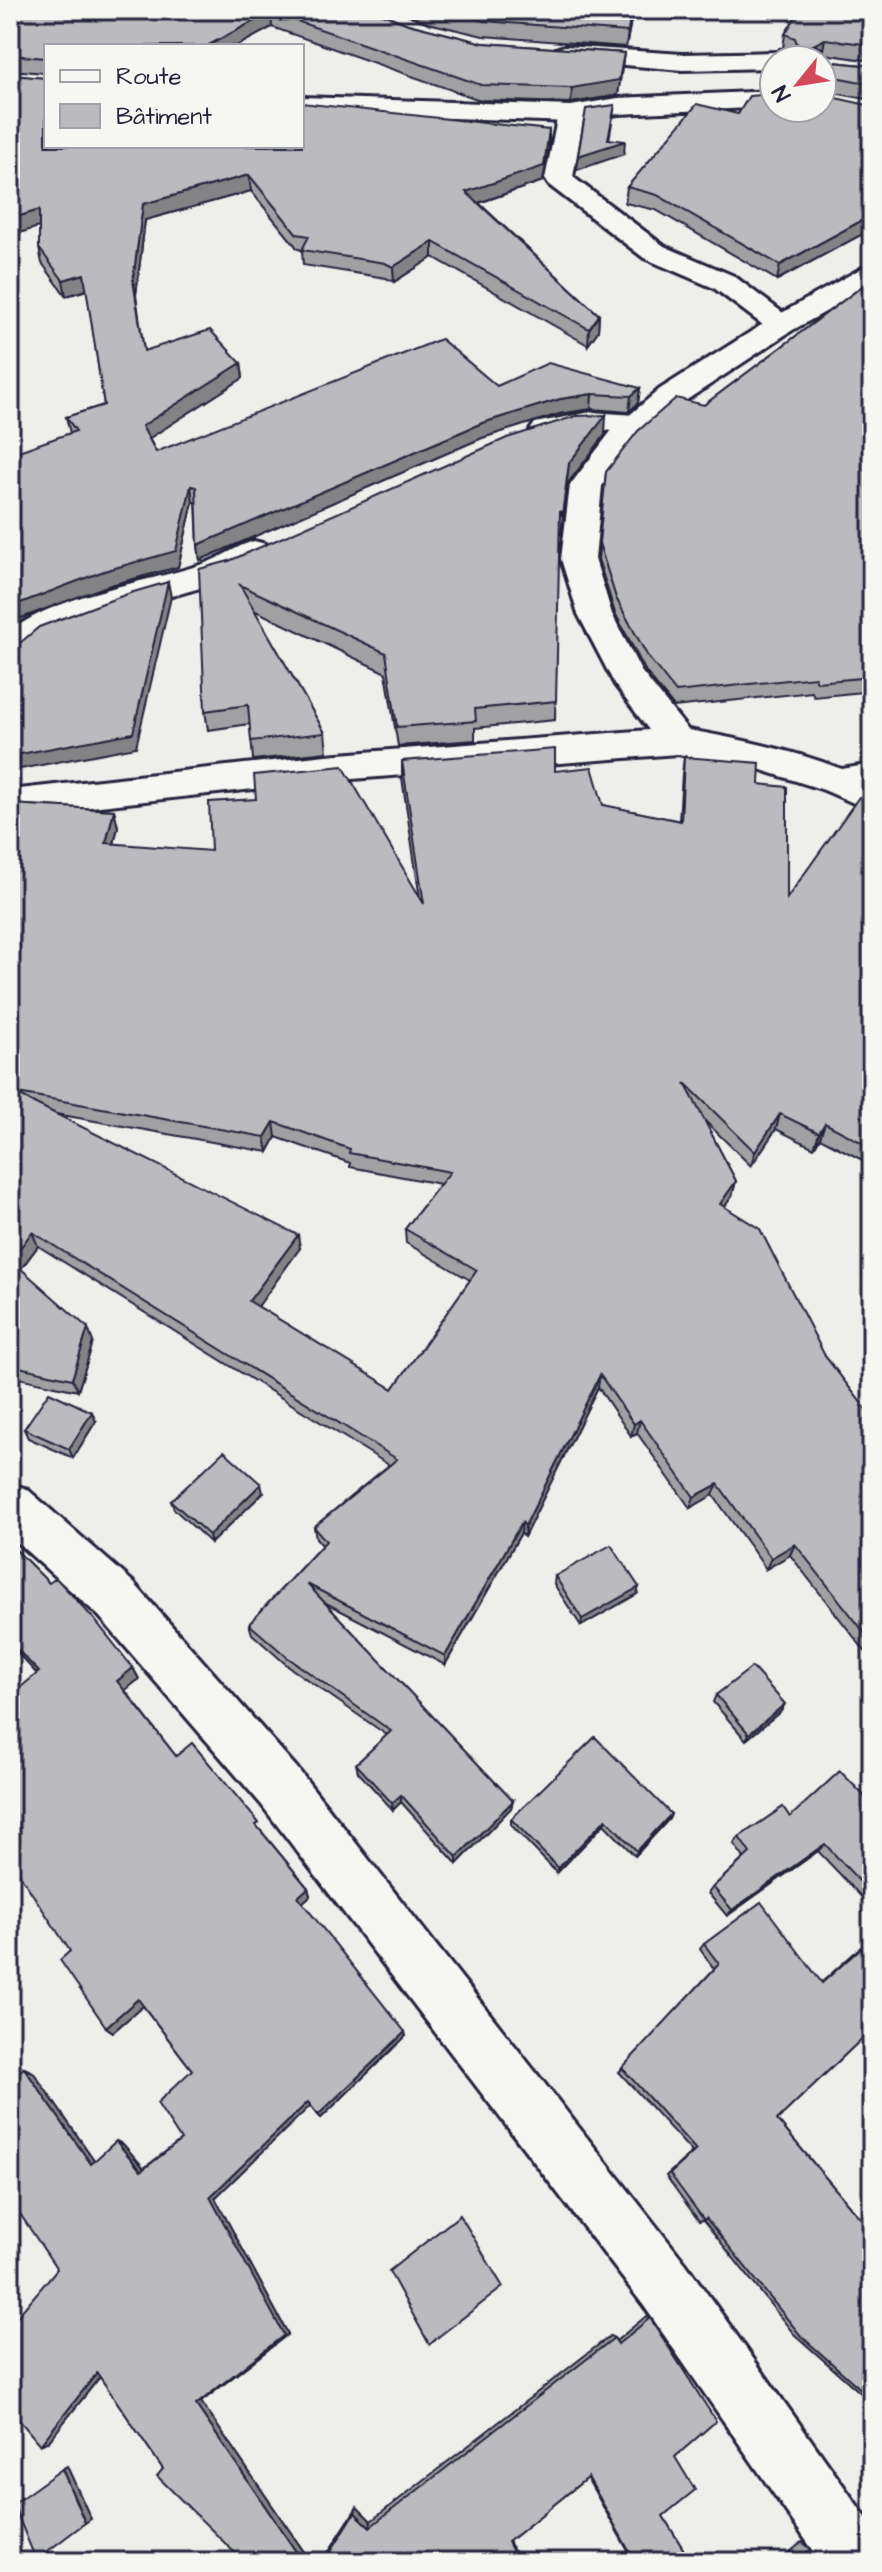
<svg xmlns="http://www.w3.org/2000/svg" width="882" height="2572" viewBox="0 0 882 2572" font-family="'Architects Daughter',sans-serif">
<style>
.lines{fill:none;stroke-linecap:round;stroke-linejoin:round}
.street-casing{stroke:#22223b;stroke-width:6}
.secondary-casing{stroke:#22223b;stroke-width:6}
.street{fill:#f6f6f2;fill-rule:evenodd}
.secondary{fill:#f6f6f2;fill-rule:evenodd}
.wall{fill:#a1a1a4;stroke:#22223b;stroke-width:2;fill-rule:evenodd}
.shaded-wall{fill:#838386;stroke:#22223b;stroke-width:2}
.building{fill:#bbbbbf;stroke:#22223b;stroke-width:2;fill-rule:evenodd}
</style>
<rect width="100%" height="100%" fill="#eeeeeb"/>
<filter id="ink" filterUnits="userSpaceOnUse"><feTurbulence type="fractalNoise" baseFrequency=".0125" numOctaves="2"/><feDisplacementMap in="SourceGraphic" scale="16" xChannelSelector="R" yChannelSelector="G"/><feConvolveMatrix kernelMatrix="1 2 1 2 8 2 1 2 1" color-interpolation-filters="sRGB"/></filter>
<g filter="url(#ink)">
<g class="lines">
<defs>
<g id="street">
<path d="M564 46 682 54 781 52 790 55 794 60H774V68L682 70 555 59 551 54 555 49Z"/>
<path d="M571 106 580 108 584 114 573 177 664 246 734 276 791 319 796 325 791 331 781 334 771 331 714 288 644 258 549 185 545 179 558 114 562 108Z"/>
<path d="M591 412 650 416 655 423 650 430C631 435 612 429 592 430 572 432 555 442 535 437L530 430 535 423Z"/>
<path d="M254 541 266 544 270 552C250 584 132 603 92 618 75 624 57 632 42 642 31 649 23 656 10 660V631C66 591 139 585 203 564 221 558 236 546 254 541Z"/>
<path d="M872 764V790L837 794 824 790 819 781 824 772Z"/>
<path d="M10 1483 27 1489 133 1582 297 1768 686 2264 872 2526V2562H821L644 2306 261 1804 99 1616 10 1536Z"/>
</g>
<g id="secondary">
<path d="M774 91V107L618 114 571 122 302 113V97L571 106 618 98Z"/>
<path d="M872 265V286L791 331 682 403 634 444 602 486 595 559 612 614 641 671 688 730C751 741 815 755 872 782V811L824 790 749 766 677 754 326 781 10 816V790L326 755 649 730 615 685 578 614 561 559 570 485 612 430 660 389 771 319 862 268Z"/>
</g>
</defs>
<use href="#street" class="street-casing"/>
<use href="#secondary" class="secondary-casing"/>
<use href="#street" class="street"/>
<use href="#secondary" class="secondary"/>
</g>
<g class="wall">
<path d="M10 10H373L408 24 483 43 624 53 618 95 571 103 480 100 272 27 46 146 549 130V146L543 181 479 203 599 315 598 331 588 345 433 257 394 282 386 278 303 265 302 250 298 249 251 191 145 220 136 295 144 351 241 363 243 378 149 438 156 452 497 386 640 388 638 403 629 412 591 409 559 414 482 438 200 560 198 545 196 502H193L178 567 107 586 16 620 70 433 66 417 104 405 87 290 66 296 42 263 39 248V226L10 236V75L45 78V73L10 70Z"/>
<path d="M395 10H633L626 47 483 36 428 23Z"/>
<path d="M731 10H872V61L823 54 824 61 872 66V100L822 91V60H774V89H760L762 73 783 48 785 34 796 16Z"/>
<path d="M872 106V229L777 280 656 210 625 203 627 187 738 114Z"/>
<path d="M872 279V691L814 697 812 692 674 707 646 672 615 613 598 559 606 472 704 405Z"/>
<path d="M605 435 568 483 561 535 559 532 555 720 475 728V740L398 746 386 673 254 610 325 733 327 752 253 760 250 724 208 730 205 711 229 561Z"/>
<path d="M684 757 759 784 787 898 872 803V1165L820 1138 814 1148 776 1129 751 1166 704 1120 736 1181 732 1196 724 1207 825 1356 872 1417V1660L790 1555 766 1569 713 1495 690 1508 637 1433 631 1436 598 1387 524 1537 521 1533 445 1665 324 1602 513 1801 511 1808 457 1864 401 1802 393 1810 358 1772 356 1764 387 1735 289 1667 252 1634 249 1624 322 1545 316 1538 314 1527 389 1465 38 1246 21 1269 93 1342 78 1391 10 1376V804L114 810 118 827 114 844 420 899 402 778V761L555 771 603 805 679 821 682 774ZM56 1114 268 1152 276 1137 350 1163V1167L440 1184 405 1229 406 1243 470 1280 393 1389 257 1306 300 1248Z"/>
<path d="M872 1260V1285L863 1276 869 1263Z"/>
<path d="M96 1421 73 1458 28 1438 24 1429Z"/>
<path d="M263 1493 211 1543 174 1509 171 1501Z"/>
<path d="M10 1544 133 1668 139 1679 125 1690 176 1756 262 1832 308 1888 310 1896 302 1903 406 2036 321 2118 310 2105 215 2198 288 2334 201 2402 311 2562H244L163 2469 100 2377 49 2441 57 2269 24 2068 33 2072 95 2161 123 2144 144 2168 181 2140 192 2070 143 2006 113 2032 106 2027 70 1951 37 1674 10 1645Z"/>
<path d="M555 1576 637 1594 581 1626 554 1584Z"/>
<path d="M716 1695 781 1711 746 1740 713 1702Z"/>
<path d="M872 1804V1908L818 1851 727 1916 708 1893 713 1887 744 1858 734 1844 739 1837 790 1817Z"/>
<path d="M671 1814 669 1819 635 1856 604 1824 557 1873 511 1825V1819Z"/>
<path d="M872 1937V2029L777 2120 858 2216 872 2228V2403L794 2334 703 2220 699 2221 666 2176 692 2152 619 2072 714 1969 700 1949 704 1944 822 1982Z"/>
<path d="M645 2317 650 2318 675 2457 663 2516 691 2562H616L628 2551 587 2478 509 2541 519 2562H322L357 2507 371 2521 610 2336 614 2338 616 2341Z"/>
<path d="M802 2542 811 2549 819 2562H778Z"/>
</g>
<g class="shaded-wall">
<path d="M631 10H633L626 47 628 32Z"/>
<path d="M271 12 272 27 237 46H207Z"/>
<path d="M825 39 822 54 813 45Z"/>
<path d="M624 53 618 95 571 103 572 88Z"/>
<path d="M825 75 823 90 822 91V78Z"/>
<path d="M615 105 608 146 625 141 624 154 577 170 578 156Z"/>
<path d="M549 130V146L543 181 466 207V192Z"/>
<path d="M249 175 251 191 145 220 136 295 133 280 143 204Z"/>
<path d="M39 210 42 226 10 236V219Z"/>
<path d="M872 215V229L777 280 780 265Z"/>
<path d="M433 242V257L394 282 393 267Z"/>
<path d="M84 274 87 290 66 296 63 280Z"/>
<path d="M599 315 598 331 588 345 589 329Z"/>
<path d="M241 363 243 378 145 441 142 426Z"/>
<path d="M640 388 638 403 629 412 631 396Z"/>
<path d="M592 394 591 409 559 414 482 438 200 560 198 545 482 423 560 399Z"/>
<path d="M606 415 605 435 568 483 561 535 569 463Z"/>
<path d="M191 486 193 502 178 567 107 586 16 620 10 625V607Z"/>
<path d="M168 582 171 597 136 747 10 771V756Z"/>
<path d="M114 810 118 827 110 860 106 843Z"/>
<path d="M780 1114 776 1129 751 1166 755 1152Z"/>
<path d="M274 1122 276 1137 268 1152 265 1137Z"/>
<path d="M825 1123 820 1138 814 1148 819 1133Z"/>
<path d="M736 1181 732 1196 717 1218 720 1204Z"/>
<path d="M32 1232 38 1246 17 1274 11 1260Z"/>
<path d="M298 1235 300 1248 252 1315 249 1301Z"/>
<path d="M88 1328 93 1342 78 1391 72 1379Z"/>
<path d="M600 1375 598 1387 524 1537 525 1526Z"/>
<path d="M92 1412 96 1421 73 1458 69 1449Z"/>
<path d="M640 1420 637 1433 631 1436 634 1424Z"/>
<path d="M261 1484 263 1493 211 1543 209 1535Z"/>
<path d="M718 1484 713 1495 690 1508 694 1497Z"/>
<path d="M522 1522 521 1533 445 1665V1656Z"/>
<path d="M795 1544 790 1555 766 1569 771 1558Z"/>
<path d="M639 1587 637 1594 581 1626 582 1619Z"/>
<path d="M133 1668 139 1679 123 1692 117 1681Z"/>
<path d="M785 1704 781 1711 746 1740 749 1734Z"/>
<path d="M401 1795V1802L393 1810 392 1803Z"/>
<path d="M513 1801 511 1808 457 1864V1857Z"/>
<path d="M671 1814 669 1819 635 1856 637 1851Z"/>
<path d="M606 1819 604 1824 557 1873 558 1868Z"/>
<path d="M825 1844 818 1851 727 1916 732 1910Z"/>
<path d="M308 1888 310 1896 301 1904 298 1897Z"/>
<path d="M138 1999 144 2005 113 2032 106 2027Z"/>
<path d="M405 2032 406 2036 321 2118 318 2115Z"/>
<path d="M24 2068 33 2072 98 2166 91 2164Z"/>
<path d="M308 2102 311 2105 215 2198 288 2334 201 2402 311 2562H303L196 2405 210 2197Z"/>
<path d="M116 2141 123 2144 147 2172 141 2171Z"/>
<path d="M105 2370 49 2441 40 2445 97 2373Z"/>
<path d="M67 2466 91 2519 85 2523 62 2469Z"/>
<path d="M357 2507 371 2521 370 2527 355 2513Z"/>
<path d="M506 2536 519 2562H518L508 2542Z"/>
</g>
<g class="building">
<path d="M10 10H373L408 24 483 43 624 53 619 80 572 88 481 85 271 12 207 46H46V146H302V103L549 130 544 166 466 192 599 315 589 329 433 242 393 267 385 263 302 250 309 236 297 234 249 175 143 204 133 280 144 351 210 330 241 363 142 426 156 452 441 339 497 386 548 363 640 388 631 396 592 394 560 399 482 423 198 545 196 487 191 486 176 551 104 571 10 607V454L76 431 66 417 104 405 84 274 63 280 39 248V210L10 219V75L45 78V58L10 55Z"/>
<path d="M436 10H631L628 32 484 21Z"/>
<path d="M800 10H872V45L825 39 813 45 822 48 824 61 872 66V84L825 75 822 78V60H774V74L762 73 772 56 778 55 779 48 798 47 795 38 785 34Z"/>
<path d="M774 94V108H822V95L872 106V215L780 265 657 195 627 187 697 104 738 114 749 96Z"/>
<path d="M615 105 608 139 625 141 578 156 586 109Z"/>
<path d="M872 279V677L817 682 815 677 676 692 648 657 616 598 599 543 606 472 638 431 676 398 704 405Z"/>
<path d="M606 415 569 463 562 515 560 511 556 701 475 709 476 721 397 727 386 653 240 585 325 733 251 741 248 705 205 711 199 569 229 561 507 438 576 416Z"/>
<path d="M168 582 133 733 10 756V647L20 643 39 627 130 593Z"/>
<path d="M555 749V771L592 767 603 805 681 821 684 757 760 763 759 784 787 787V898L859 797 872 803V1148L825 1123 819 1133 780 1114 755 1152 685 1083 736 1181 720 1204 760 1229 825 1356 872 1417V1642L795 1544 771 1558 718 1484 694 1497 640 1420 634 1424 600 1375 525 1526 522 1522 445 1656 307 1584 513 1801 457 1857 401 1795 392 1803 356 1764 391 1731 287 1657 249 1624 326 1541 314 1527 397 1459 32 1232 11 1260 88 1328 72 1379 10 1365V804L114 810 106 843 211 851 209 802 256 799 254 775 343 766 424 904 402 761ZM12 1092 265 1137 274 1122 350 1149 349 1153 450 1172 405 1229 477 1270 393 1389 249 1301 298 1235Z"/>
<path d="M49 1392 92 1412 69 1449 24 1429Z"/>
<path d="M224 1451 261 1484 209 1535 171 1501Z"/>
<path d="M10 1544 49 1583 56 1578 95 1620 133 1668 117 1681 176 1756 192 1743 259 1823 256 1825 308 1888 298 1897 405 2032 318 2115 308 2102 210 2197 284 2335 196 2405 303 2562H244L157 2476 163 2469 97 2373 40 2445 10 2409V2325L57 2269 10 2199V2079L24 2068 91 2164 116 2141 141 2171 181 2140 157 2103 192 2070 138 1999 106 2027 60 1960 70 1951 10 1860V1696L39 1672 10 1642Z"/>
<path d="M611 1545 639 1587 582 1619 555 1576Z"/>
<path d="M752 1667 785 1704 749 1734 716 1695Z"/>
<path d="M595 1737 671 1814 637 1851 606 1819 558 1868 511 1819Z"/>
<path d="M840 1771 872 1804V1895L825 1844 732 1910 713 1887 750 1853 739 1837 783 1807 790 1817Z"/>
<path d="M761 1902 822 1983 872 1938V2029L777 2120 858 2216 872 2228V2399L801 2336 706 2218 704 2220 670 2174 696 2150 622 2068 719 1964 704 1944Z"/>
<path d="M460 2215 503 2287 429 2344 389 2271Z"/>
<path d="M650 2318 716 2421 675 2457 695 2490 663 2516 691 2562H628L633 2558 588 2477 508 2542 518 2562H324L355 2513 370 2527 614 2338 618 2344Z"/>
<path d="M62 2469 85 2523 36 2560 13 2504Z"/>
<path d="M811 2549 819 2562H795Z"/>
</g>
</g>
<rect width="882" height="2572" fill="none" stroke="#f6f6f2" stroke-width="40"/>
<rect x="20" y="20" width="842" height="2532" fill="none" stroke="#22223b" stroke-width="3" filter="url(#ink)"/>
<rect x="44" y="44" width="260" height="104" fill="#f6f6f2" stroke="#a1a1a9" stroke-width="2"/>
<rect x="60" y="70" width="40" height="12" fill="#f6f6f2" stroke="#a1a1a9" stroke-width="2"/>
<text x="116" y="84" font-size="24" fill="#22223b">Route</text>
<rect x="60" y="104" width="40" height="24" fill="#bbbbbf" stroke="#a1a1a9" stroke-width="2"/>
<text x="116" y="124" font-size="24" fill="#22223b">Bâtiment</text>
<g transform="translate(798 84) rotate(240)"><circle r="38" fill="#f6f6f2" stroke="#a1a1a9" stroke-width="2"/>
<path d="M0-6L14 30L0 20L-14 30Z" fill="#d1495b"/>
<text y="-12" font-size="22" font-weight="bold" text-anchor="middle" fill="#22223b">N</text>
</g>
</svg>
